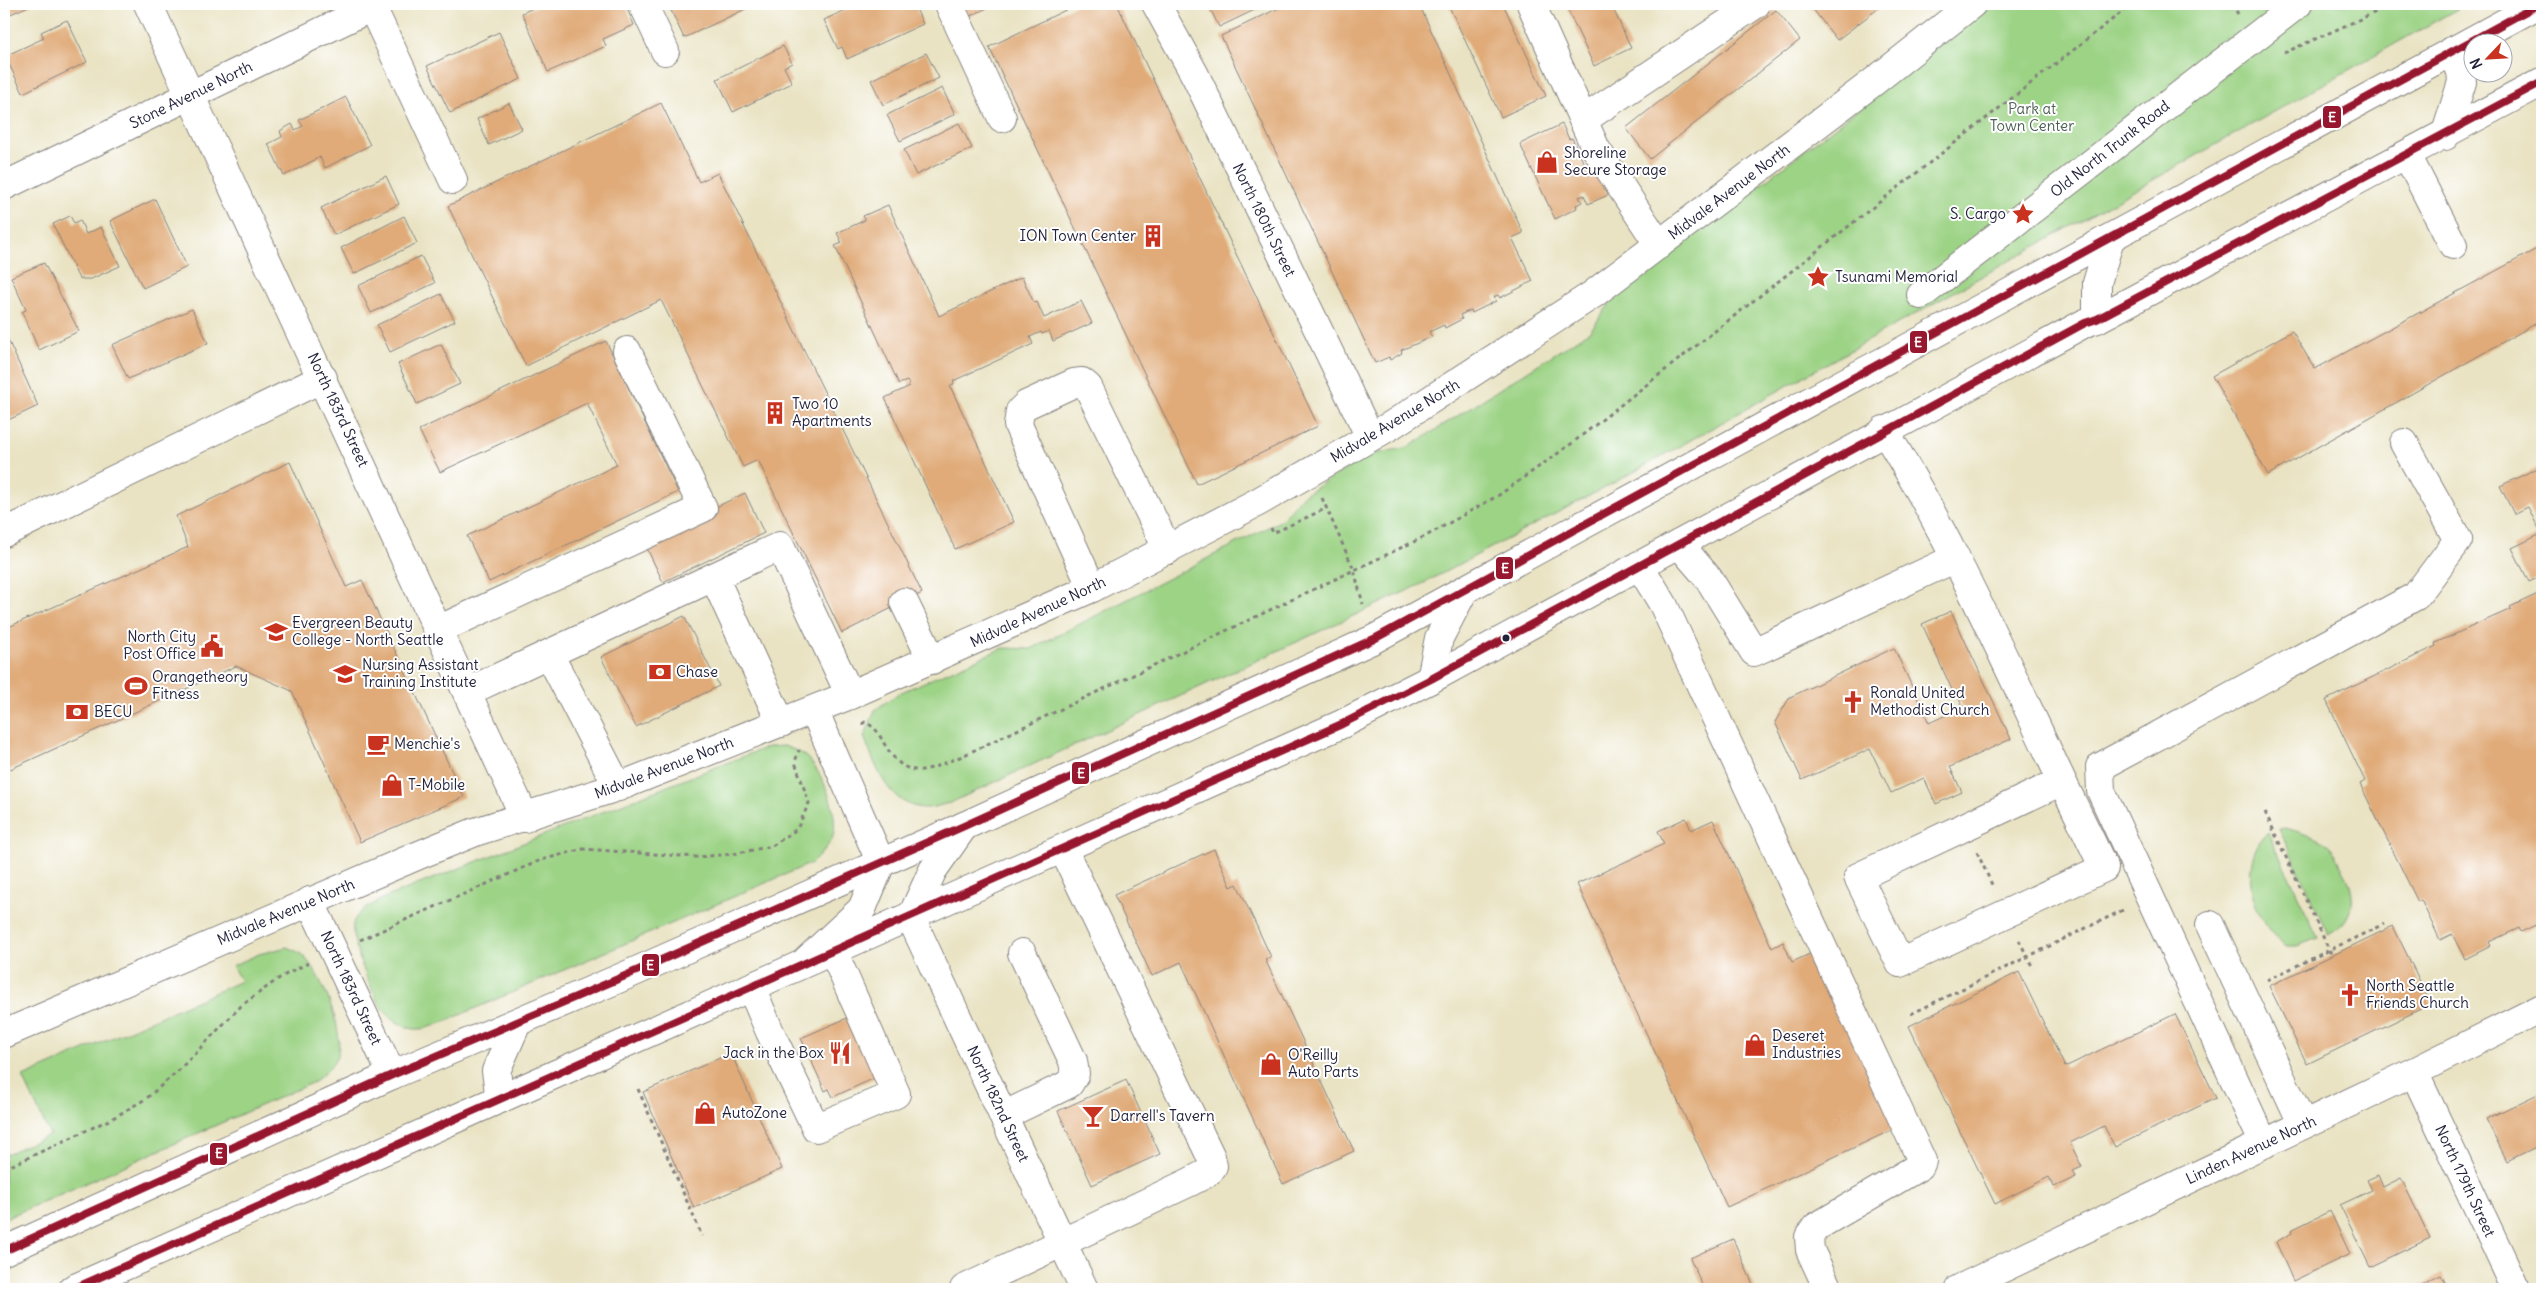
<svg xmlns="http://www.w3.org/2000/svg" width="2546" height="1293" viewBox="0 0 2546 1293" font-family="Delius,sans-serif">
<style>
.green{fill:#9cd385;stroke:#5f7a60}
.building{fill:#e0ab79}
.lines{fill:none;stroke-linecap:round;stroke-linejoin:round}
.minor-casing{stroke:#86827f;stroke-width:30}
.major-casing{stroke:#86827f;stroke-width:30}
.highway-casing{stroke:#86827f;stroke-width:30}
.path{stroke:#86827f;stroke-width:3;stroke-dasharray:4 4;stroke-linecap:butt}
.minor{stroke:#fff;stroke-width:28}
.major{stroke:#fff;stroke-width:28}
.highway{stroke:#fff;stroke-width:28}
.bus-1-casing{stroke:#fff;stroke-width:11}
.bus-1{stroke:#96172e;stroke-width:8}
.bus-dot{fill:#22223b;stroke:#fff;stroke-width:2}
.labels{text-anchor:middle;stroke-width:4;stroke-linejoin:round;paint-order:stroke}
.street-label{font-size:15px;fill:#22223b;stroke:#fff}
.park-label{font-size:15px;fill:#4d6055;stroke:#fff}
.poi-label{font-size:15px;fill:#22223b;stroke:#fff;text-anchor:start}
.line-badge{stroke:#fff;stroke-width:2}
.badge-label{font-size:14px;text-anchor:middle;font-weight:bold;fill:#fff}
</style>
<rect width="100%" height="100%" fill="#fff"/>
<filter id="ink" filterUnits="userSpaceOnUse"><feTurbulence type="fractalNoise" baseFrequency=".02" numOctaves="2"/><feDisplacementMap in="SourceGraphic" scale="10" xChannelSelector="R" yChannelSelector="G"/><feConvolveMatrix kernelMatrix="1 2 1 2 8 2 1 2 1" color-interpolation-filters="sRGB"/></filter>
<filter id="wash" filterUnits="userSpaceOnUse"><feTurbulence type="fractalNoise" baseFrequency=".0096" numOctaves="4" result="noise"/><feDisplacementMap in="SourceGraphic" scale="20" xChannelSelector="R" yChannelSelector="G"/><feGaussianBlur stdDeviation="1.12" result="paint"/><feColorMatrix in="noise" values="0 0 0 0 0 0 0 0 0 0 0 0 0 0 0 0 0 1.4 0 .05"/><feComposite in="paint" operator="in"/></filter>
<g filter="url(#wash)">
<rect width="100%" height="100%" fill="#e9e3c3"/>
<g class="green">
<path d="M1993 4H2466L1625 477 1424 583 950 803C943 804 934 808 927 808 888 808 876 766 864 737L875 710 899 693 1003 648 1031 649 1282 520 1302 496 1369 455 1409 447 1590 331 1614 298Z"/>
<path d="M784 746C791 749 800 751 805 756 823 771 841 816 832 839 827 848 819 856 812 863L439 1024C430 1027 420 1031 409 1028 399 1025 388 1016 382 1008 372 993 350 942 353 925 355 911 373 905 384 898L744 756 768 747Z"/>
<path d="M2286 828C2296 831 2318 838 2326 843 2332 846 2336 857 2339 862 2356 890 2361 917 2328 934L2279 829Z"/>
<path d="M2268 832 2318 938 2297 946H2287C2253 926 2235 862 2268 832Z"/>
<path d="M287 947C291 949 297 951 301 954 320 970 346 1031 337 1056 333 1067 323 1074 314 1082L4 1219V1155L50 1135 23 1077 241 981 232 966 259 954Z"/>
</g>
<g id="blocks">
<g class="building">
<path d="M4 4H33L4 17Z"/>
<path d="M542 4H625L634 25 603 39 606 46 548 72 522 13Z"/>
<path d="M668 4H756L684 38Z"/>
<path d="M858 4H914L923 24 847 59 842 47 838 49 824 20Z"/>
<path d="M962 4H996L968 17Z"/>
<path d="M1078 4H1117L1318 426 1197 484 989 47Z"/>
<path d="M1208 4H1267L1219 27Z"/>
<path d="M1287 4H1419L1523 233 1512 238 1533 281 1500 298 1498 295 1494 297 1496 301 1472 313 1471 310 1460 315 1462 319 1445 328 1444 325 1429 332 1432 337 1401 350 1402 353 1390 360 1389 357 1375 363 1221 36Z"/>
<path d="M1448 4H1503L1546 96 1501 117Z"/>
<path d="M1565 4H1611L1631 48 1594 66Z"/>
<path d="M1817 4H1884L1837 40 1812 8Z"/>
<path d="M1776 10 1800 40 1650 159 1626 128Z"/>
<path d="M67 20 87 62 23 93 5 56 44 38 41 32Z"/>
<path d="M499 32 521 79 450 113 427 66Z"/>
<path d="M783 46 792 63 784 67 792 83 733 112 717 79Z"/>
<path d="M926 53 939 78 883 105 871 80Z"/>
<path d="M942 88 955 114 900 141 887 115Z"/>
<path d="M346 97 370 145 325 168 320 157 284 176 268 144 282 137 280 131 292 124 295 130 303 126 299 120Z"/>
<path d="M509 103 522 129 489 145 477 119Z"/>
<path d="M661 103 699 182 718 173 922 593 842 633 758 460 743 467 661 300 526 366 448 206Z"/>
<path d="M959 123 972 148 916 175 904 150Z"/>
<path d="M1562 124 1569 139 1572 138 1586 168 1594 165 1608 195 1588 204 1584 195 1579 197 1582 202 1576 205 1577 208 1555 219 1520 144Z"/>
<path d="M386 176 399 204 334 235 321 208Z"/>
<path d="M155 199 187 267 143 288 110 221Z"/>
<path d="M888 205 939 316 1022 277 1034 303 1037 302 1044 318 1081 301 1092 323 1053 341 1049 331 1042 334 1041 332 1030 337 1033 344 953 381 954 384 950 386 1014 522 955 549 885 398 910 386 907 381 899 384 835 246 842 243 837 233 865 220 863 216Z"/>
<path d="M70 216 74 223 80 220 86 234 101 227 120 266 91 279H79L53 224Z"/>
<path d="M404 216 417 243 354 274 341 248Z"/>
<path d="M2542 246V320L2268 475 2212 376 2292 331 2315 369Z"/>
<path d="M421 256 435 283 371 313 358 286Z"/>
<path d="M44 263 79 331 39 350 22 312 26 310 11 277Z"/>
<path d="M441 294 455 321 390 352 377 325Z"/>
<path d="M192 309 208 343 128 379 112 345Z"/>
<path d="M4 331 38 406 4 422Z"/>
<path d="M606 341 678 492 489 582 467 536 617 465 587 403 440 472 419 430Z"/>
<path d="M441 344 460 384 417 404 398 364Z"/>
<path d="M290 462 346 587 362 580 464 797 360 842 292 691 236 666 4 772V629L188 547 176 516Z"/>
<path d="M2542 466V576L2529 582 2512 548 2541 534 2528 507 2514 514 2500 486Z"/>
<path d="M745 493 764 533 663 582 644 542Z"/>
<path d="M2542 592V922L2521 932 2519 928 2489 942 2491 946 2465 959 2452 934 2440 940 2421 900 2418 902 2360 784 2365 781 2326 700 2436 646 2435 643 2511 609 2510 607Z"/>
<path d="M1951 611 2011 739 1950 767 1962 792 1936 804 1924 778 1891 793 1870 749 1802 780 1775 722 1790 697 1894 648 1929 723 1963 707 1956 693 1954 694 1922 624Z"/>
<path d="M684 616 719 686 636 727 601 657Z"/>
<path d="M1686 818 1691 830 1713 820 1772 948 1783 942 1792 962 1814 952 1896 1128 1727 1207 1577 884 1664 844 1658 831Z"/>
<path d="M1214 849 1231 887 1237 884 1271 957 1265 959 1354 1151 1283 1184 1181 962 1152 976 1114 895Z"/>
<path d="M2393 926 2431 1004 2307 1064 2269 986Z"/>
<path d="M2019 972 2065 1067 2175 1014 2216 1098 2115 1147 2104 1126 2070 1143 2082 1167 2073 1171 2076 1177 2054 1187 2049 1177 1995 1204 1909 1026Z"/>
<path d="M854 1015 877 1077 833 1097 829 1089 825 1091 801 1038Z"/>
<path d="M731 1053 782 1169 694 1208 643 1092Z"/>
<path d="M1126 1080 1160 1154 1092 1185 1058 1111Z"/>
<path d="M2542 1092V1144L2507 1161 2486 1119Z"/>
<path d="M2378 1175 2383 1187 2401 1178 2430 1238 2370 1267 2340 1205 2372 1190 2367 1180Z"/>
<path d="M2330 1211 2350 1254 2293 1281 2276 1242 2292 1233 2291 1230Z"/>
<path d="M1733 1239 1755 1289H1704L1690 1258Z"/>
<path d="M2441 1275 2449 1289H2413Z"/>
</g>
</g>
</g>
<g filter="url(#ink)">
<use href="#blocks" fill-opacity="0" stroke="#86827f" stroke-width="1"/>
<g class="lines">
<defs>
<g id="minor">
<path d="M148 4 525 818"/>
<path d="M643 4 665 51"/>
<path d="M949 4 1002 118"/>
<path d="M1156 4 1195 75 1370 437"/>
<path d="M1531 4 1596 149 1659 245"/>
<path d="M372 7 453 180"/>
<path d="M1583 120 1756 4"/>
<path d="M2407 155 2453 245"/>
<path d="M4 186 378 4"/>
<path d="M1921 295 2298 4"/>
<path d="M1884 430C1953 542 2006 663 2062 781L1858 877 1900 963 2104 868 2062 781"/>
<path d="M4 533 323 378"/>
<path d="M1679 544 1709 579 1754 652 1956 558"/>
<path d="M1639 565 1663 604 1922 1161 1920 1166 1816 1227 1809 1237 1810 1250 1828 1289"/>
<path d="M714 577 781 723"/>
<path d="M1092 588 1018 425 1020 411 1026 405 1074 383 1082 382 1088 387 1168 550"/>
<path d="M904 602 932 660"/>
<path d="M438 630 703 508 627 351"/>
<path d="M549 654 618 787"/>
<path d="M467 692 780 546 850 695"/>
<path d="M814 710 881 863"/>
<path d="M310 901 392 1075"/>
<path d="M911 918 1084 1289"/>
<path d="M2210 925 2303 1125"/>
<path d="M751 987 770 1032 816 1128 896 1094 833 951"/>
<path d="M4 1034 419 855 475 832 618 787 850 695 1092 588 1258 502 1390 426 1592 295 1876 80 1972 4"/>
<path d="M2414 1072 2516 1289"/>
<path d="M1003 1116 1069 1084 1075 1074 1073 1061 1022 953"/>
<path d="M2264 1144 2101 791 2100 767 2416 596 2458 540 2404 443"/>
<path d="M964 1289 1190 1182 1209 1172 1213 1166 1211 1157 1063 849"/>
<path d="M1959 1289 2414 1072 2542 1008"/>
</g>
<g id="major">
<path d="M2445 136 2462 82 2461 71 2451 51"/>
<path d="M2097 319V283L2110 239"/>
<path d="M1431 679 1439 638 1463 592"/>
<path d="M911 918 933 870 964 826"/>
<path d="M807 960 862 909 881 863"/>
<path d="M500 1099 496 1071 517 1023"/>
</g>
<g id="highway">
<path d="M4 1251 392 1075 625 976 964 826 1374 639 2539 4"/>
<path d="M73 1289 1342 724 1431 679 2085 323 2097 319 2542 82"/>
</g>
</defs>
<use href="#minor" class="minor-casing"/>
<use href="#major" class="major-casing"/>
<use href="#highway" class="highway-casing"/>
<g class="path">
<path d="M2232 4 2238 14"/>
<path d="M2284 53 2394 4"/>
<path d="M1322 498 1354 570 1363 604"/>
<path d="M1271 528 1273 533 1327 508"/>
<path d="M862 724 865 722C880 730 878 735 887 748 909 783 929 769 960 757L1426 536 1499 495 1571 444 2132 4"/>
<path d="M2265 812 2332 956"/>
<path d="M1977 852 1993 887"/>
<path d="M360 940 541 860 583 849 696 857 733 854 772 846 797 829 809 803 795 762 799 750"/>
<path d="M2019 940 2032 966"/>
<path d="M2267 980 2384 924"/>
<path d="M1911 1014 2125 909"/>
<path d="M638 1089 702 1236"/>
<path d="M4 1169 113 1118 147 1098 179 1070 242 1005 281 977 308 963"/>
</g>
<use href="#minor" class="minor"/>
<use href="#major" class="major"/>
<use href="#highway" class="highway"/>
<defs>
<g id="bus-1">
<path d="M4 1251 392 1075 625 976 964 826 1374 639 2539 4"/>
<path d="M73 1289 1342 724 1431 679 2085 323 2097 319 2542 82"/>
</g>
</defs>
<use href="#bus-1" class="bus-1-casing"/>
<use href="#bus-1" class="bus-1"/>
</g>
</g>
<defs>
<symbol id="shop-bare" viewBox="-9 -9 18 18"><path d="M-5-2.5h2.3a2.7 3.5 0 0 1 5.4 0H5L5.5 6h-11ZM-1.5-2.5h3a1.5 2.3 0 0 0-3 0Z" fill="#c8321e" stroke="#fff" stroke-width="2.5" paint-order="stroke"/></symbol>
<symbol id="sight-bare" viewBox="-9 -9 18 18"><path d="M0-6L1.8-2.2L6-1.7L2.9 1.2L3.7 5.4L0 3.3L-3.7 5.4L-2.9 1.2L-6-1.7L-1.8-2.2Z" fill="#c8321e" stroke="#fff" stroke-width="2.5" paint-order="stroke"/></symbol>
<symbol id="building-bare" viewBox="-9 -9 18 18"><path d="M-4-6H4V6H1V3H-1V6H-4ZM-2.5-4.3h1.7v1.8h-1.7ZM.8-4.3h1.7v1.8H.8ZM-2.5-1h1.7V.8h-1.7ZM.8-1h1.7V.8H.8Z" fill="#c8321e" stroke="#fff" stroke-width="2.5" paint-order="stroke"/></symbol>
<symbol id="university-bare" viewBox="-9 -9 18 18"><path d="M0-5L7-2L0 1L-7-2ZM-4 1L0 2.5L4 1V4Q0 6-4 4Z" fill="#c8321e" stroke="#fff" stroke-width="2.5" paint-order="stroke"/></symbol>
<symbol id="civic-bare" viewBox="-9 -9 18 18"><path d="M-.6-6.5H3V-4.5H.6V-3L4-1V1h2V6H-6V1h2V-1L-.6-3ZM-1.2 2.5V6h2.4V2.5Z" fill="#c8321e" stroke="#fff" stroke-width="2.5" paint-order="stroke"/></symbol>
<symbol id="bank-bare" viewBox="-9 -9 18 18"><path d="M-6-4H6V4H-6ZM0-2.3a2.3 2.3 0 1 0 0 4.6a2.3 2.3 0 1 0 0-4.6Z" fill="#c8321e" stroke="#fff" stroke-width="2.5" paint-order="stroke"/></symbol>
<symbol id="stadium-bare" viewBox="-9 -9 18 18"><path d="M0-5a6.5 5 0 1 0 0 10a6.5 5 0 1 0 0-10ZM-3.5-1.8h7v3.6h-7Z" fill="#c8321e" stroke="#fff" stroke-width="2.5" paint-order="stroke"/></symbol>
<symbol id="church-bare" viewBox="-9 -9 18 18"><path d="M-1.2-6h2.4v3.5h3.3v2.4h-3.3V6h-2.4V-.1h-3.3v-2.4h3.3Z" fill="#c8321e" stroke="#fff" stroke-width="2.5" paint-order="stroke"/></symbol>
<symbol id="cafe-bare" viewBox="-9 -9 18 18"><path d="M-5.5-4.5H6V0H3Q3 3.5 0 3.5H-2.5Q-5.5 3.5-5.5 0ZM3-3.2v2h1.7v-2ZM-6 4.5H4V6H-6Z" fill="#c8321e" stroke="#fff" stroke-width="2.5" paint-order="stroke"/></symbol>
<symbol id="restaurant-bare" viewBox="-9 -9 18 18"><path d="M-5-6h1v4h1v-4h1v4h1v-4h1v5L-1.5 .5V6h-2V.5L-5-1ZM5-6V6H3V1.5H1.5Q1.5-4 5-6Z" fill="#c8321e" stroke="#fff" stroke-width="2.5" paint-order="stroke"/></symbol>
<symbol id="bar-bare" viewBox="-9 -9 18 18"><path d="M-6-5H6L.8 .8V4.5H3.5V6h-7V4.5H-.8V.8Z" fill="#c8321e" stroke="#fff" stroke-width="2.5" paint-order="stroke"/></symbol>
</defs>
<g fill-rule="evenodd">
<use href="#shop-bare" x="1531" y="146" width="32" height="32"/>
<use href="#sight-bare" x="2007" y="198" width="32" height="32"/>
<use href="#building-bare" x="1137" y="220" width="32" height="32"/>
<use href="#sight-bare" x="1802" y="261" width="32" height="32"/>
<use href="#building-bare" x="759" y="397" width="32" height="32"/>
<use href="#university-bare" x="260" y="616" width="32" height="32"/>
<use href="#civic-bare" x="196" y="630" width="32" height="32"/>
<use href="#bank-bare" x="644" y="656" width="32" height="32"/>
<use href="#university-bare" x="329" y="658" width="32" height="32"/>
<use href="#stadium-bare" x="120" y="670" width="32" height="32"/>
<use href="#church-bare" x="1837" y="686" width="32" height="32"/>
<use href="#bank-bare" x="61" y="696" width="32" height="32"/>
<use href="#cafe-bare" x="362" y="728" width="32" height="32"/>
<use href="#shop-bare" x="376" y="769" width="32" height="32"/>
<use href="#church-bare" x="2334" y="979" width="32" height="32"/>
<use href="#shop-bare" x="1739" y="1029" width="32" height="32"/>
<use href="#restaurant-bare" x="824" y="1037" width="32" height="32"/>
<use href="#shop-bare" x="1255" y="1048" width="32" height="32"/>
<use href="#shop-bare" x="689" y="1097" width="32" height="32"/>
<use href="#bar-bare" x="1077" y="1100" width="32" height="32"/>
</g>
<circle class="bus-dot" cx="1506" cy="638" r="4.5"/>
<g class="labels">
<g class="street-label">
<text transform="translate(191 95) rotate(-26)" y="5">Stone Avenue North</text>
<text transform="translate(2110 149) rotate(-38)" y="5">Old North Trunk Road</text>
<text transform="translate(1729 192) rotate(-37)" y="5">Midvale Avenue North</text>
<text transform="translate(1264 220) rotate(64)" y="5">North 180th Street</text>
<text transform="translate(338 410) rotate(65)" y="5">North 183rd Street</text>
<text transform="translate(1395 421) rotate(-31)" y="5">Midvale Avenue North</text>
<text transform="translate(1038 612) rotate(-25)" y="5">Midvale Avenue North</text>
<text transform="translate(664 768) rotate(-21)" y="5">Midvale Avenue North</text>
<text transform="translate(286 912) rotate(-23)" y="5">Midvale Avenue North</text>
<text transform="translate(351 988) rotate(65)" y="5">North 183rd Street</text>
<text transform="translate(998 1104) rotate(65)" y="5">North 182nd Street</text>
<text transform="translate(2251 1150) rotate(-25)" y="5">Linden Avenue North</text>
<text transform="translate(2465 1181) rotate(65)" y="5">North 179th Street</text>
</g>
<g class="park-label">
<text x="2032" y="114">Park at<tspan x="2032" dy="17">Town Center</tspan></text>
</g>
<g class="poi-label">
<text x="1564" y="158">Shoreline<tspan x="1564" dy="17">Secure Storage</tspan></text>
<text x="2006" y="219" text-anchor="end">S. Cargo</text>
<text x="1136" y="241" text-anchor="end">ION Town Center</text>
<text x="1835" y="282">Tsunami Memorial</text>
<text x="792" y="409">Two 10<tspan x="792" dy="17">Apartments</tspan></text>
<text x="292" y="628">Evergreen Beauty<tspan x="292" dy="17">College - North Seattle</tspan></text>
<text x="196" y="642" text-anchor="end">North City<tspan x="196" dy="17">Post Office</tspan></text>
<text x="362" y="670">Nursing Assistant<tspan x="362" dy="17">Training Institute</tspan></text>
<text x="676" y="677">Chase</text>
<text x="152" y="682">Orangetheory<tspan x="152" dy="17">Fitness</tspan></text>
<text x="1870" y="698">Ronald United<tspan x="1870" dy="17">Methodist Church</tspan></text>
<text x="94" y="717">BECU</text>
<text x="394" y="749">Menchie's</text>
<text x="408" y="790">T-Mobile</text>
<text x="2366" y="991">North Seattle<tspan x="2366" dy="17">Friends Church</tspan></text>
<text x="1772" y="1041">Deseret<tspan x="1772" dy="17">Industries</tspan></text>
<text x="824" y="1058" text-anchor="end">Jack in the Box</text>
<text x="1288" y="1060">O'Reilly<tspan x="1288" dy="17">Auto Parts</tspan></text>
<text x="722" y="1118">AutoZone</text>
<text x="1110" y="1121">Darrell's Tavern</text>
</g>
</g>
<g class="line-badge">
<rect x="2322" y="105" width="20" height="24" rx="5" fill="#96172e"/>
<rect x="1909" y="330" width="19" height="24" rx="5" fill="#96172e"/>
<rect x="1495" y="556" width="19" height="24" rx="5" fill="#96172e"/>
<rect x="1071" y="761" width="19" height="24" rx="5" fill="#96172e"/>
<rect x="641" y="953" width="19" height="24" rx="5" fill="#96172e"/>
<rect x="209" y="1142" width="19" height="24" rx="5" fill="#96172e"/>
</g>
<g class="badge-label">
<text x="2332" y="122">E</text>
<text x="1918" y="347">E</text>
<text x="1505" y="573">E</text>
<text x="1081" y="778">E</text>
<text x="650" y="970">E</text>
<text x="219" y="1158">E</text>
</g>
<rect width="2546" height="1293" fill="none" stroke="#fff" stroke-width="20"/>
<g transform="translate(2488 58) rotate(245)"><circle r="24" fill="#ffffff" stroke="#a7a7b1"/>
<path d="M0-4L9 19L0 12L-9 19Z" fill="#c8321e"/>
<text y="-8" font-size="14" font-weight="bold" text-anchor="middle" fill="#22223b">N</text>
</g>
</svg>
